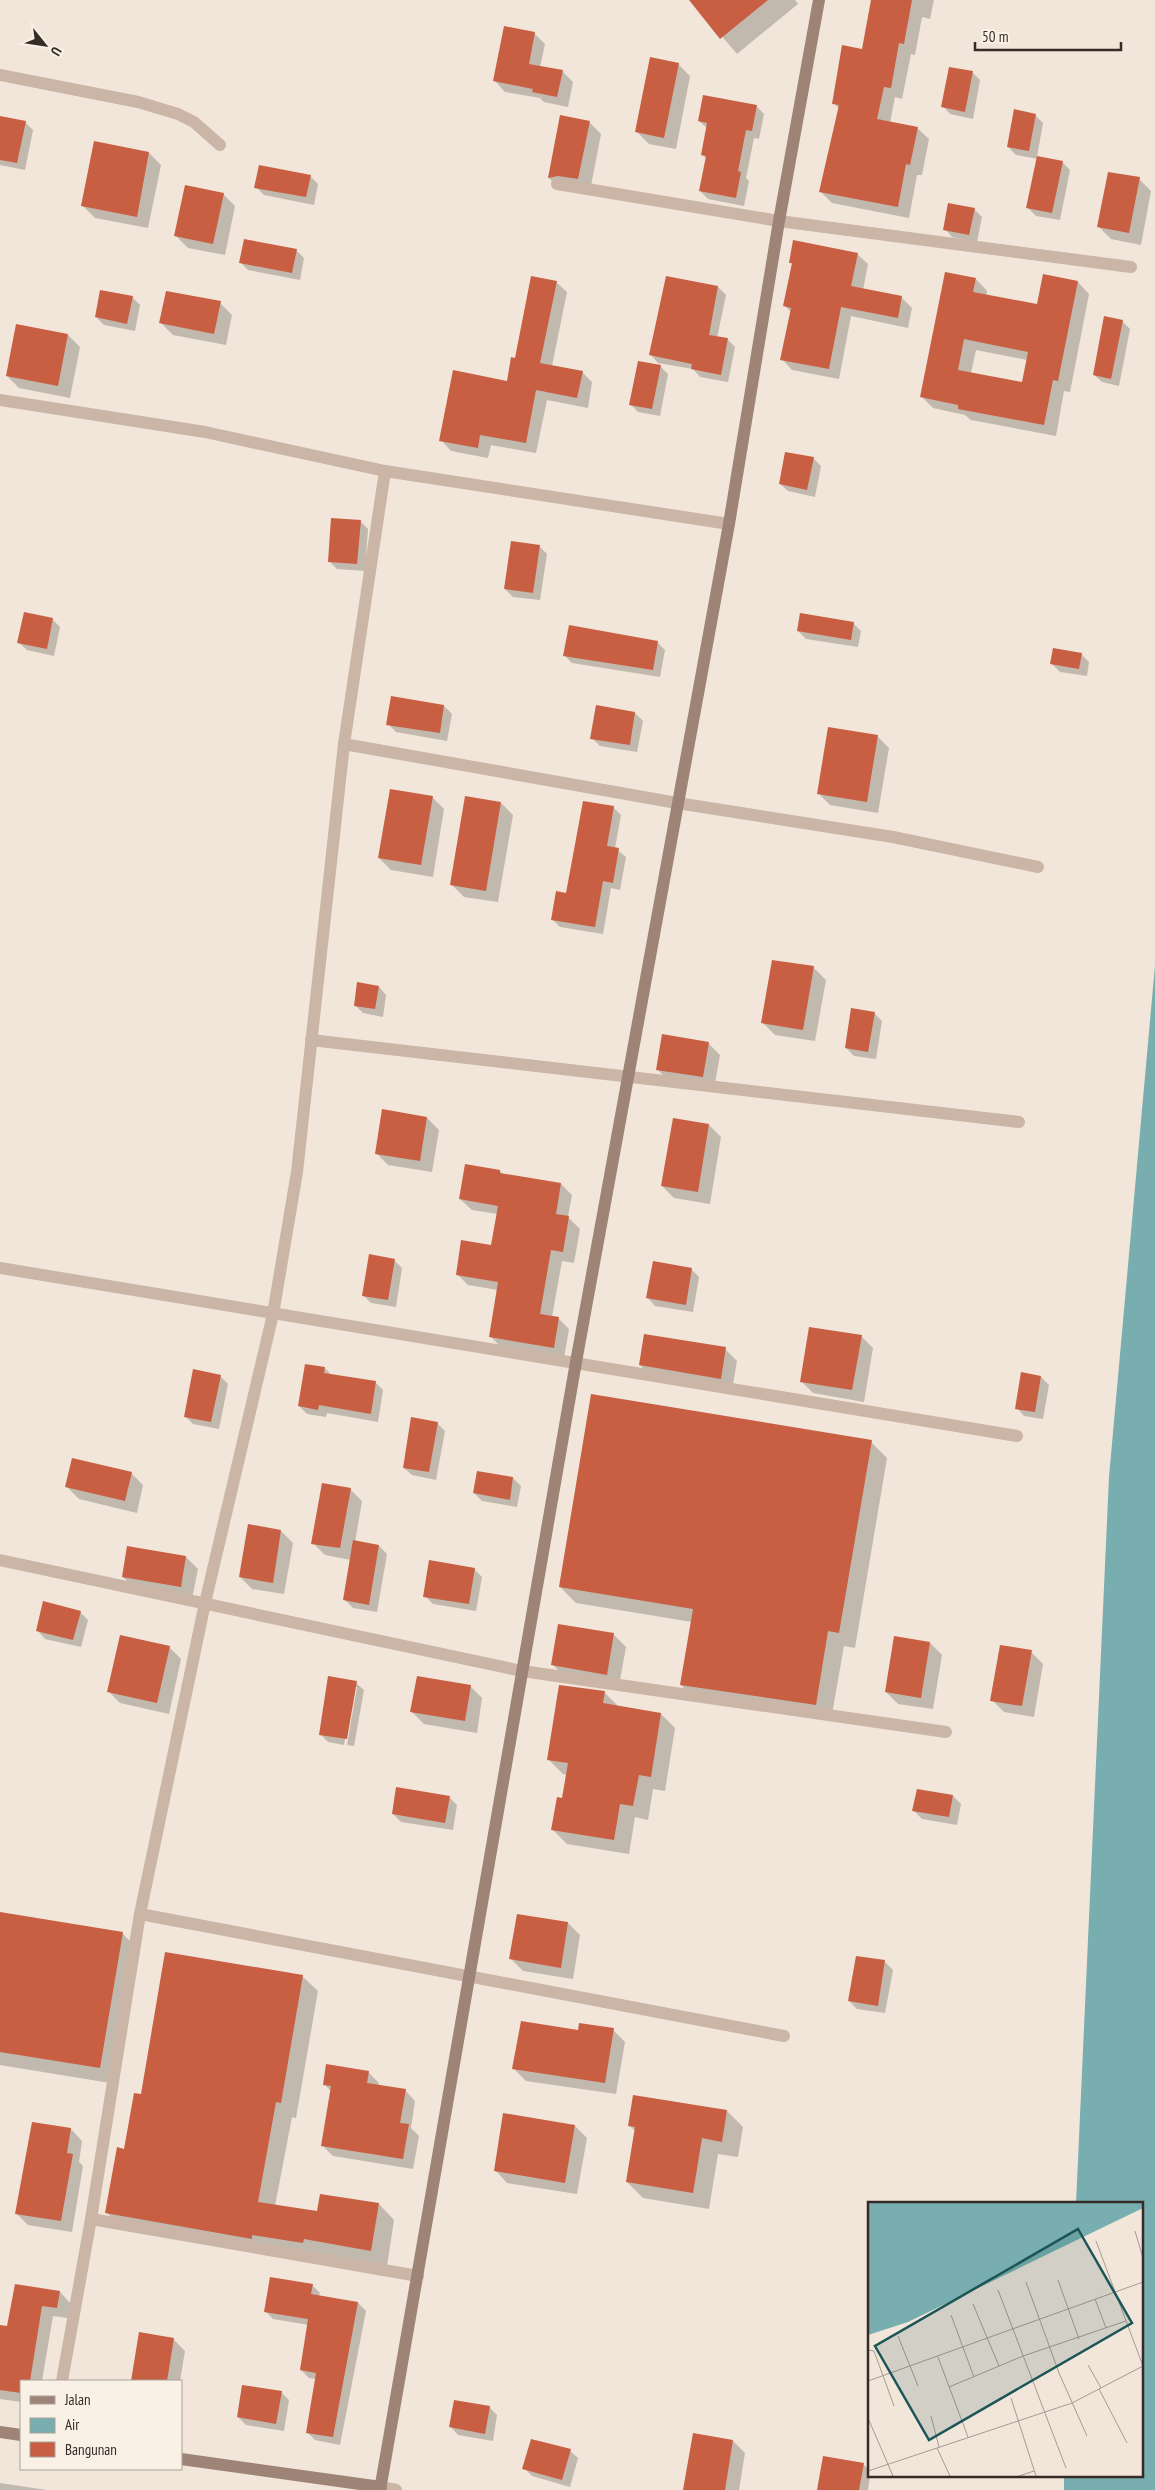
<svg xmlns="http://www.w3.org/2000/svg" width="1155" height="2490" viewBox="0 0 1155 2490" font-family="'PT Sans Narrow',sans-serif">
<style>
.water{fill:#78aeaf}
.shadow{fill:#0003;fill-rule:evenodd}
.building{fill:#c85f42;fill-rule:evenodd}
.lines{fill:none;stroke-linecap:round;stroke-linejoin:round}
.street{stroke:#cab5a6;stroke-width:12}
.secondary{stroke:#9e8477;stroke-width:12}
.inset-road{fill:none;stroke:#a79b92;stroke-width:1}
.view{fill:#1c5558;fill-opacity:0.15;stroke:#1c5558;stroke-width:2.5}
.inset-edge{fill:none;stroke:#362b27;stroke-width:2.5}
</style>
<rect width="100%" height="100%" fill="#f2e6da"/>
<path class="water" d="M1155 965V2490H1064V2476H1141V2204H1076L1109 1477Z"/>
<g class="shadow">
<path d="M691 0H795L798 4 737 54Z"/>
<path d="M870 0H934L930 19 922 17 915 55 911 54 902 99 895 97 890 123 917 128 929 139 922 175H917L909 218 832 203 821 192 839 109 834 103 863 50 872 2Z"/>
<path d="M534 33 545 44 540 67 562 71 573 82 568 107 544 102 540 98 505 92 495 81Z"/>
<path d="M678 64 690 76 676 149 649 144 637 132Z"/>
<path d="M972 72 980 80 973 119 950 114 943 106Z"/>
<path d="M756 106 764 114 759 139 754 138 746 178 749 181 744 206 708 199 700 191 707 159 702 155 708 129 699 121Z"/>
<path d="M1035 115 1043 123 1037 157 1062 162 1070 170 1060 220 1036 216 1028 208 1038 159 1016 155 1008 147Z"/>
<path d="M0 117 25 122 33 130 25 170 0 165Z"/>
<path d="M561 117 589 122 601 134 590 191 561 190 549 178Z"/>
<path d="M149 153 161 165 148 228 95 218 83 206Z"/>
<path d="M310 176 318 184 314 205 264 195 256 187Z"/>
<path d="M1139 179 1151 191 1141 245 1111 239 1099 227Z"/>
<path d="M223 194 235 206 225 255 188 248 176 236Z"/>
<path d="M974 209 982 217 977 242 952 237 945 229Z"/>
<path d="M296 250 304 258 300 280 248 270 240 262Z"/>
<path d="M857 254 868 264 863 290 901 297 912 308 908 328 851 316 839 379 792 370 782 359 791 312 785 306 793 265 790 262Z"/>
<path d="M976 279 987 291 986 296 1038 306 1078 282 1089 294 1070 392 1064 391 1056 436 971 420 965 415 933 408 922 397ZM976 350 1027 360 1023 383 971 373Z"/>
<path d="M556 282 567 292 552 366 582 372 592 382 588 408 547 400 536 453 491 445 488 458 451 451 441 440 508 382 516 359Z"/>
<path d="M718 287 726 295 717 338 727 339 735 347 728 382 700 377 693 369 658 363 651 355Z"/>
<path d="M132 297 140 305 135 331 104 325 96 317Z"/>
<path d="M220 303 232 315 226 345 173 335 161 323Z"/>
<path d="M1122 321 1130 329 1119 386 1102 382 1094 375Z"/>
<path d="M68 335 80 347 70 398 19 388 7 376Z"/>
<path d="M660 366 668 374 660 416 638 412 630 404Z"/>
<path d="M813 458 821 466 815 497 788 491 780 484Z"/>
<path d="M360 521 368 529 365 571 337 569 329 561Z"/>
<path d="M539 546 547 554 540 600 513 597 505 589Z"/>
<path d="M52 619 60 627 54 656 27 650 19 643Z"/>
<path d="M853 623 861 631 858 647 806 639 798 631Z"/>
<path d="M657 642 665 650 660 677 572 663 564 655Z"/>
<path d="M1081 654 1089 662 1087 676 1060 672 1052 664Z"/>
<path d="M444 706 452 714 447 741 396 732 388 724Z"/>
<path d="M635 713 643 721 637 752 600 746 592 738Z"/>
<path d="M877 736 889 748 878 813 830 805 818 793Z"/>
<path d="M432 797 444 809 433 877 391 870 379 858Z"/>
<path d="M501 803 513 815 498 902 464 897 452 885Z"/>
<path d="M613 807 621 815 615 848 626 857 620 890 611 888 603 934 560 927 552 919Z"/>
<path d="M814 968 826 980 815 1041 775 1035 763 1023Z"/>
<path d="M379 987 386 995 383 1017 363 1013 355 1005Z"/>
<path d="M874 1013 882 1021 876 1059 854 1056 846 1048Z"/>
<path d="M708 1043 720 1055 714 1089 669 1081 657 1069Z"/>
<path d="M427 1118 439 1130 432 1172 388 1165 376 1153Z"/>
<path d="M709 1125 721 1137 710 1204 674 1198 662 1186Z"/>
<path d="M500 1171 503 1175 561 1184 572 1195 568 1217 580 1229 574 1263 562 1261 552 1317 558 1318 569 1329 564 1358 502 1348 491 1337 498 1290 468 1285 457 1274 492 1247 498 1214 472 1210 460 1199Z"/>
<path d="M394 1260 402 1268 396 1307 371 1303 363 1295Z"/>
<path d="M691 1269 699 1277 693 1312 655 1306 648 1298Z"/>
<path d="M861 1336 873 1348 864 1402 813 1393 801 1381Z"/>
<path d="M725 1349 737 1361 732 1390 652 1377 640 1365Z"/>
<path d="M325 1368 332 1376 375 1382 383 1390 378 1422 327 1413 326 1417 307 1414 299 1406Z"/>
<path d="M1022 1374 1041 1377 1049 1385 1043 1419 1024 1416 1017 1408Z"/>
<path d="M220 1376 228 1384 219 1429 193 1424 185 1416Z"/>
<path d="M437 1423 445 1431 436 1480 412 1475 404 1468Z"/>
<path d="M871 1442 887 1458 855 1648 844 1646 831 1720 697 1701 681 1685 692 1622 576 1603 560 1587Z"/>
<path d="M478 1472 513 1478 521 1486 517 1507 482 1501 474 1493Z"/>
<path d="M131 1473 143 1485 137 1513 79 1499 67 1487Z"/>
<path d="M350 1489 362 1501 355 1542 379 1546 387 1554 377 1612 353 1608 345 1600 351 1560 325 1555 313 1543Z"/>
<path d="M281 1531 293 1543 284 1594 252 1589 240 1577Z"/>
<path d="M186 1557 198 1569 192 1599 135 1589 123 1577Z"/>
<path d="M474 1569 482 1577 476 1611 433 1604 425 1596Z"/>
<path d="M80 1612 88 1620 81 1647 45 1639 38 1631Z"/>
<path d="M559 1626 614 1635 626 1647 619 1686 565 1677 553 1665Z"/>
<path d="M895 1638 930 1643 942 1655 933 1709 898 1704 886 1692Z"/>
<path d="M169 1647 181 1659 169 1714 120 1703 108 1691Z"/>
<path d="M1031 1652 1043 1664 1034 1717 1004 1712 992 1700Z"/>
<path d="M356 1683 364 1690 354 1746 347 1745 357 1687H354L344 1745 328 1742 320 1734Z"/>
<path d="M470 1686 482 1698 477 1733 424 1724 412 1712Z"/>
<path d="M604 1692 619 1707 661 1714 675 1728 665 1791 653 1789 648 1820 635 1817 629 1854 567 1844 552 1829 563 1799 567 1775 563 1774 548 1759Z"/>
<path d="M953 1796 961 1804 957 1825 922 1819 914 1811Z"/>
<path d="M449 1797 457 1805 453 1830 401 1822 393 1814Z"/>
<path d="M0 1913 122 1933 138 1949 116 2084 0 2065Z"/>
<path d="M518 1915 568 1923 580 1935 573 1979 523 1971 511 1959Z"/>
<path d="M885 1962 893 1970 885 2013 857 2009 849 2001Z"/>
<path d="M302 1976 318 1991 296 2118 292 2117 275 2206 318 2212 379 2204 394 2220 387 2266 122 2228 107 2213 142 2095Z"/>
<path d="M613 2030 625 2042 616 2094 526 2081 514 2069 579 2032Z"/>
<path d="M368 2072 379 2083 378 2086 405 2090 415 2101 411 2128 419 2136 413 2169 333 2156 322 2145 331 2091 324 2084Z"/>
<path d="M634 2096 727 2111 743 2127 738 2157 718 2154 709 2209 643 2198 627 2182 636 2132 630 2126Z"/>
<path d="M33 2123 71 2129 82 2141 79 2162 83 2166 72 2232 28 2225 17 2214Z"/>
<path d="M575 2126 587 2138 577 2194 507 2183 495 2170Z"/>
<path d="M312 2285 320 2293 319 2296 358 2303 366 2311 340 2445 315 2440 307 2432 316 2379 309 2378 301 2370 309 2325 273 2319 265 2311Z"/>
<path d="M60 2292 71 2304 68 2318 53 2316 42 2381H21V2402L0 2399V2327L8 2328Z"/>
<path d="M140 2334 173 2339 185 2351 180 2381H132Z"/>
<path d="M281 2392 289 2400 284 2431 246 2425 238 2417Z"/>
<path d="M489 2407 497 2415 493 2441 458 2435 451 2427Z"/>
<path d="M733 2441 745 2453 739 2490H685Z"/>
<path d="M570 2451 578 2458 570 2487 532 2476 524 2468Z"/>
<path d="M863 2464 869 2470 870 2476 868 2490H819Z"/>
<path d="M0 2483 47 2490H0Z"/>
</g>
<g class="building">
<path d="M689 0H768L720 39Z"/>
<path d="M871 0H912L904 44 899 43 891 88 884 87 877 119 918 127 910 165 906 164 898 207 819 192 839 105 832 104 842 45 862 49Z"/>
<path d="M504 26 535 32 529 64 563 70 557 97 532 92 533 89 493 81Z"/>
<path d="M650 57 679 63 664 138 635 132Z"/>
<path d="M949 67 973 71 965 112 941 107Z"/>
<path d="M703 95 757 105 752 131 746 130 738 171 741 172 736 198 699 191 706 156 701 155 707 123 698 121Z"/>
<path d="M1014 109 1036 114 1029 151 1007 147Z"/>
<path d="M560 115 590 121 578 179 558 176 548 178Z"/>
<path d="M0 116 26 121 17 163 0 160Z"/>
<path d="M94 141 149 152 137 217 81 206Z"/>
<path d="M1037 156 1063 161 1052 213 1026 208Z"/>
<path d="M259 165 311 175 306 197 254 188Z"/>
<path d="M1108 172 1140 177 1129 233 1097 227Z"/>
<path d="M185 185 224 193 213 244 174 236Z"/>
<path d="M948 203 975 208 969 235 943 230Z"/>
<path d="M244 239 297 249 292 273 239 263Z"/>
<path d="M793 240 858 253 851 286 902 296 898 318 841 307 829 369 780 360 791 308 783 306 792 263H789Z"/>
<path d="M945 272 976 278 973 292 1037 304 1043 274 1078 281 1058 381 1053 380 1044 425 958 409V405L920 397ZM964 339 1028 352 1022 382 958 370Z"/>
<path d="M531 276 557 281 540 363 583 371 577 398 536 390 526 443 480 435 478 448 439 441 453 370 507 381 511 357 515 358Z"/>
<path d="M666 276 718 286 709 335 728 338 721 375 691 369 692 364 649 355Z"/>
<path d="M100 290 133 296 127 324 95 317Z"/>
<path d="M166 291 221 301 214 334 159 323Z"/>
<path d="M1104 316 1123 320 1111 379 1093 375Z"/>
<path d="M16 324 68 334 58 386 6 376Z"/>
<path d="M638 361 661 365 652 409 629 405Z"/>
<path d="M785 452 814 457 807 490 779 484Z"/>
<path d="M331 518 361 520 357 564 328 562Z"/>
<path d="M511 541 540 545 533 593 504 589Z"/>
<path d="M24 612 53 618 47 649 17 643Z"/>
<path d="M800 613 854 622 851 640 797 631Z"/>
<path d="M569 625 658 641 653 670 563 656Z"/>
<path d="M1053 648 1082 653 1079 669 1050 664Z"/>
<path d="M391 696 444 705 440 733 386 725Z"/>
<path d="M596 705 635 712 630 745 590 739Z"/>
<path d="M828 727 878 735 867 802 817 794Z"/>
<path d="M390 789 433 796 421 865 378 858Z"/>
<path d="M465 796 501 802 486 891 450 885Z"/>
<path d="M583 801 614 806 607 846 619 848 613 883 603 881 595 927 551 920 556 891 566 893Z"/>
<path d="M772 960 814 966 803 1030 761 1023Z"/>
<path d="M357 982 379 986 375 1009 354 1006Z"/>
<path d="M851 1008 875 1012 868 1052 845 1048Z"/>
<path d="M662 1034 709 1042 703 1077 656 1070Z"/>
<path d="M382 1109 427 1117 420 1161 375 1154Z"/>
<path d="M673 1118 709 1124 698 1192 661 1186Z"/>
<path d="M465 1164 500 1170V1173L561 1183 556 1214 569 1216 563 1252 551 1250 540 1314 559 1317 554 1348 489 1337 498 1282 456 1275 461 1240 491 1245 498 1206 459 1199Z"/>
<path d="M369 1254 395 1259 388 1300 362 1296Z"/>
<path d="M653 1261 692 1268 686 1305 646 1298Z"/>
<path d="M809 1327 862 1335 852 1390 800 1382Z"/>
<path d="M644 1334 726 1347 721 1379 639 1365Z"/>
<path d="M305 1364 325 1367 324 1373 376 1381 371 1414 319 1405 318 1410 298 1406Z"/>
<path d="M193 1369 221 1375 211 1422 184 1417Z"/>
<path d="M1021 1372 1041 1376 1035 1412 1015 1409Z"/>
<path d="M591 1394 872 1440 839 1633 828 1631 816 1705 680 1685 693 1609 559 1587Z"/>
<path d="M411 1417 438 1422 429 1472 403 1468Z"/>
<path d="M72 1458 132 1472 125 1501 65 1487Z"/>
<path d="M477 1471 513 1477 510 1500 473 1493Z"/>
<path d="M322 1483 351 1488 340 1548 311 1544Z"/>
<path d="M248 1524 281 1530 273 1583 239 1577Z"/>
<path d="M353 1540 379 1545 369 1605 343 1600Z"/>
<path d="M127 1546 186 1556 181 1587 122 1577Z"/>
<path d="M429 1560 475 1568 469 1604 423 1597Z"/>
<path d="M43 1601 81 1611 73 1640 36 1631Z"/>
<path d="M558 1624 614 1633 607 1675 551 1665Z"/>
<path d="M120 1635 170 1646 157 1703 107 1692Z"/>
<path d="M894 1636 930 1642 921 1698 885 1692Z"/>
<path d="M1000 1645 1032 1650 1022 1706 990 1701Z"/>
<path d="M328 1676 357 1681 347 1739 319 1735Z"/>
<path d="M417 1676 471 1685 465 1721 410 1712Z"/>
<path d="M559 1685 605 1691 603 1703 661 1713 651 1777 639 1775 633 1806 620 1804 614 1840 551 1830 557 1797 562 1798 568 1763 547 1760Z"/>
<path d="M396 1787 450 1796 445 1823 392 1814Z"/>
<path d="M917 1789 953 1795 949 1817 912 1811Z"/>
<path d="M0 1912 123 1932 100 2068 0 2052Z"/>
<path d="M517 1914 568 1922 561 1968 509 1959Z"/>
<path d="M165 1952 303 1975 281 2103 276 2102 258 2202 317 2211 320 2194 379 2203 371 2251 304 2239 303 2243 252 2235V2239L105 2213 117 2147 124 2149 134 2093 141 2094Z"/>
<path d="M856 1956 885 1960 878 2006 848 2001Z"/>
<path d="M521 2021 578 2030 579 2023 614 2028 605 2083 512 2069Z"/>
<path d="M326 2064 369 2071 367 2083 406 2089 400 2123 409 2124 403 2159 321 2146 331 2086 323 2085Z"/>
<path d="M633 2095 727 2110 722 2142 702 2138 693 2193 626 2182 635 2127 628 2126Z"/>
<path d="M503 2113 575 2125 565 2183 494 2171Z"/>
<path d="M32 2122 71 2128 67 2153 73 2154 61 2221 15 2214Z"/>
<path d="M270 2277 313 2284 311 2294 358 2302 333 2437 306 2433 316 2373 300 2370 308 2319 264 2312Z"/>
<path d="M15 2284 60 2291 57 2308 42 2306 30 2381H21V2393L0 2390V2325L7 2326Z"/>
<path d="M139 2332 174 2338 167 2381H131Z"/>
<path d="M242 2385 282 2391 276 2424 237 2417Z"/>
<path d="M454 2400 490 2406 485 2434 449 2427Z"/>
<path d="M693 2433 733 2440 725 2490H683Z"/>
<path d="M531 2439 571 2449 562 2480 522 2469Z"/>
<path d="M823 2456 864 2463 859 2490H817Z"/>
</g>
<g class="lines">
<g class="street">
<path d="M0 75 138 102 178 114 194 122 220 145"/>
<path d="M557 184 779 221 1131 267"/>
<path d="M0 400 205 432 385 471 729 524"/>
<path d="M344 744 677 803 893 837 1038 867"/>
<path d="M311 1040 1019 1122"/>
<path d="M0 1268 1017 1436"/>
<path d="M0 1560 522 1671 946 1732"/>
<path d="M140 1914 784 2036"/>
<path d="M91 2219 418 2276"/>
<path d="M62 2381 91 2219 140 1914 205 1603 273 1314 297 1172 344 744 385 471"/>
<path d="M381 2487 396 2490"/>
</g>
<g class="secondary">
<path d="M0 2432 21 2435"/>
<path d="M181 2459 381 2487"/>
<path d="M380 2490 576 1362 729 524 779 221 819 0"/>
</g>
</g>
<g transform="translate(868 2202)">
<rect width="275" height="275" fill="#f2e6da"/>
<path d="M0 1H275V6L40 120 0 133Z" fill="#78aeaf"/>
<path class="inset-road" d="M267 29 275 56M228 39 275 164M190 78 211 137M158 80 191 171 219 234M130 88 198 266M227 97 238 126M105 102 131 164M83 113 106 175M30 134 50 184M0 148 6 149 26 204M70 155 100 235M220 163 233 186M0 179 275 80M81 185 155 154 258 119M231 187 259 241M143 196 168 274M63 214 71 245M0 216 25 274M69 246 82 274M0 269 204 201 275 164M151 274 166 269"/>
<path class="view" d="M210 27 264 121 61 238 7 144Z"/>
<rect width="275" height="275" class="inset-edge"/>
</g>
<rect x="20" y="2380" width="162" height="90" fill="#f9f0e6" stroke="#aba19a"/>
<rect x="30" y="2396" width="25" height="8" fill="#9e8477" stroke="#aba19a"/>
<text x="65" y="2405" font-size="15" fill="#362b27">Jalan</text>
<rect x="30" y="2418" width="25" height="15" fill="#78aeaf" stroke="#aba19a"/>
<text x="65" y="2430" font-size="15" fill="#362b27">Air</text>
<rect x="30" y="2442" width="25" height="15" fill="#c85f42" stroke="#aba19a"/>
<text x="65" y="2455" font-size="15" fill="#362b27">Bangunan</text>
<g transform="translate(45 45) rotate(120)" stroke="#f9f0e6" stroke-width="4" paint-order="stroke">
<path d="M0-4L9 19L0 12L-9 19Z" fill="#362b27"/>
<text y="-8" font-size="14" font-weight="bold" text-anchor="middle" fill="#362b27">U</text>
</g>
<path d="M975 42v8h146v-8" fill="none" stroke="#362b27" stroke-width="2.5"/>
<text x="982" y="42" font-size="15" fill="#362b27" stroke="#f9f0e6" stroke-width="4" paint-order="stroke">50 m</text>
</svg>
